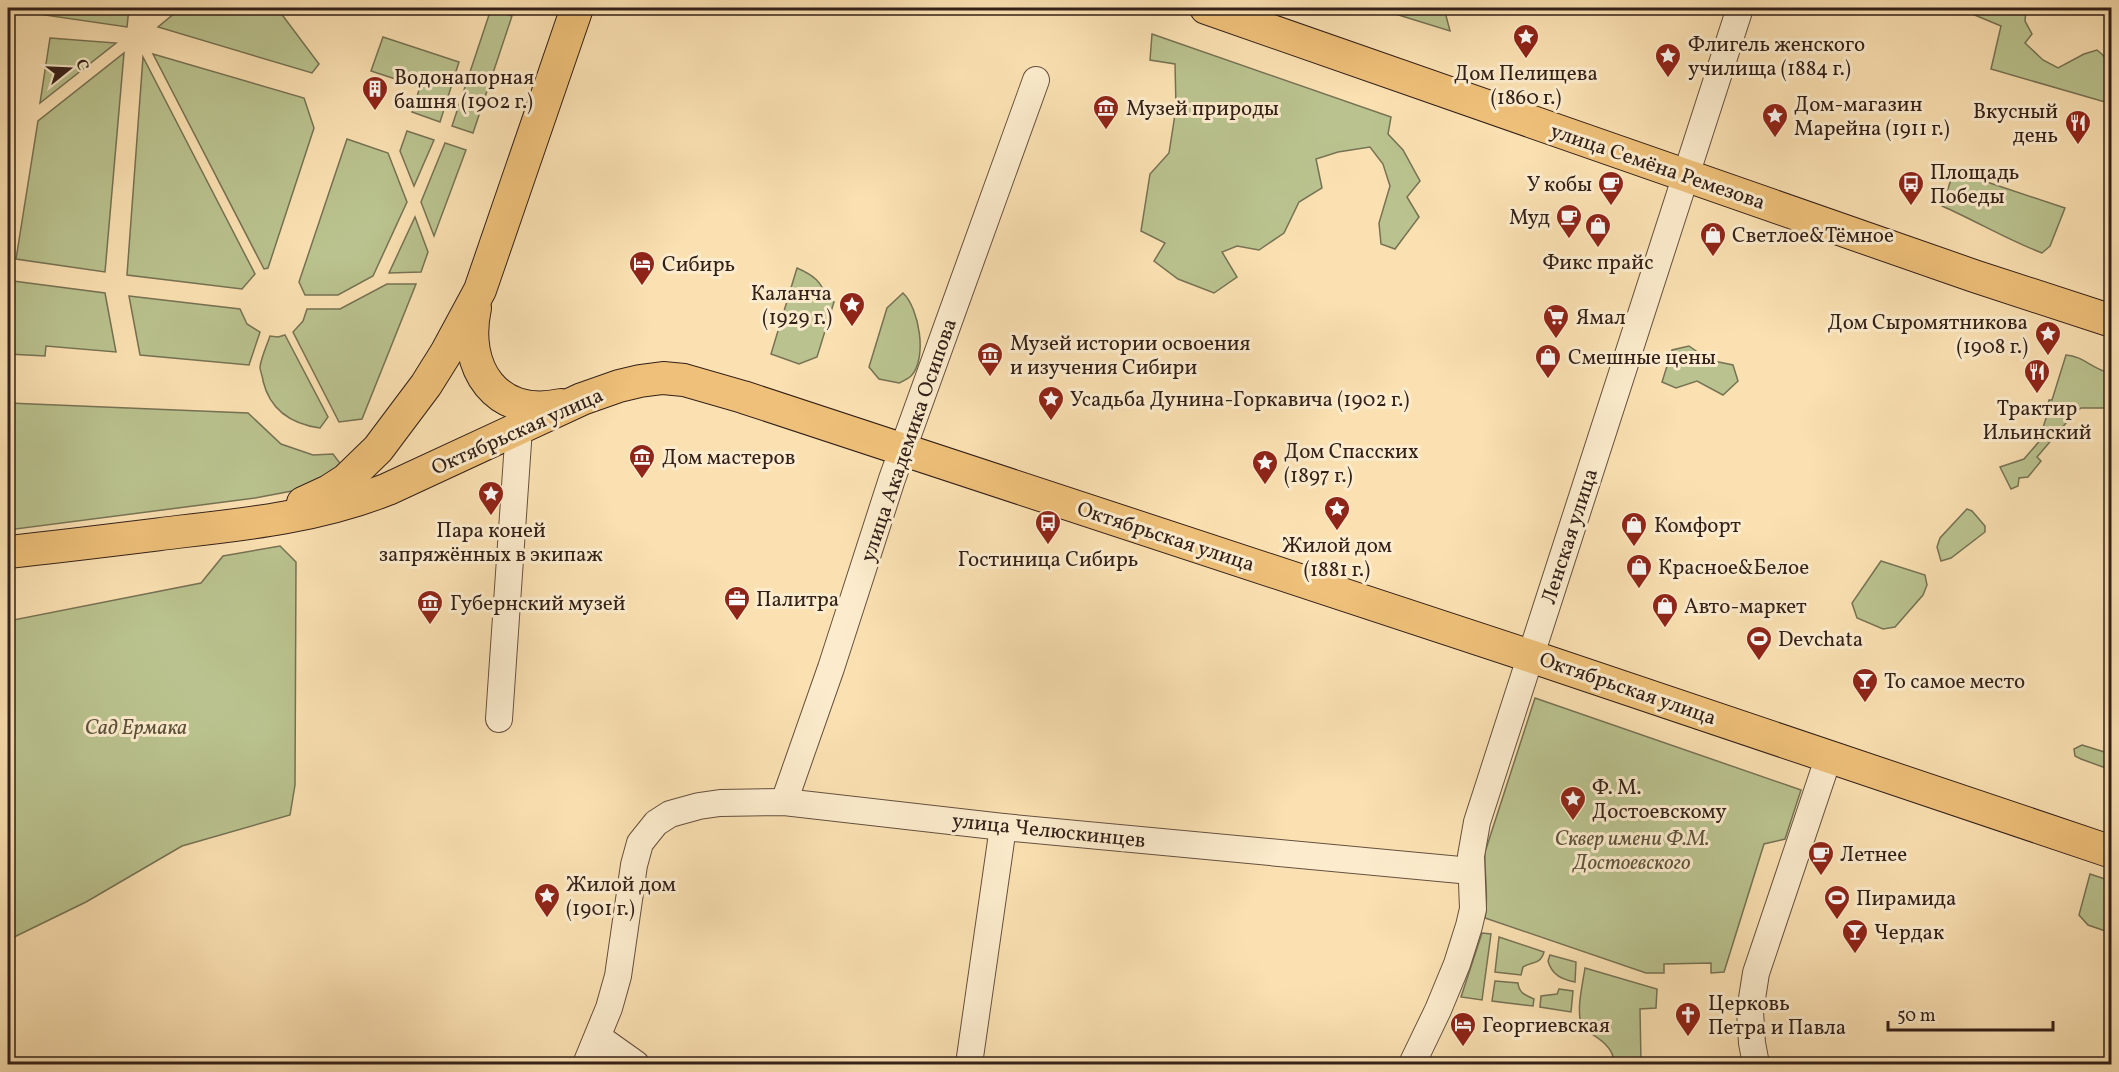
<svg xmlns="http://www.w3.org/2000/svg" width="2119" height="1072" viewBox="0 0 2119 1072" font-family="Vollkorn,serif">
<style>
.green{fill:#bac38f;stroke:#767254;stroke-width:1.5}
.lines{fill:none;stroke-linecap:round;stroke-linejoin:round}
.minor-casing{stroke:#65503f;stroke-width:28}
.major-casing{stroke:#332019;stroke-width:34}
.minor{stroke:#fceccd;stroke-width:26}
.major{stroke:#eec079;stroke-width:32}
.labels{text-anchor:middle;stroke-width:6;stroke-linejoin:round;paint-order:stroke}
.poi-label{font-size:21px;fill:#332019;stroke:#fceccd;text-anchor:start}
.street-label{font-size:21px;fill:#332019;stroke:#fceccd}
.park-label{font-size:21px;font-style:italic;fill:#5c513c;stroke:#fceccd}
</style>
<rect width="100%" height="100%" fill="#fbe1b2"/>
<filter id="stains"><feTurbulence type="fractalNoise" baseFrequency=".00333" numOctaves="4"/><feColorMatrix values="0 0 0 0 .2 0 0 0 0 .09 0 0 0 0 .02 0 0 0 .5 -.17"/></filter>
<radialGradient id="worn" r=".72"><stop offset=".6" stop-color="#630" stop-opacity="0"/><stop offset="1" stop-color="#630" stop-opacity=".3"/></radialGradient>
<g class="green">
<path d="M18 8H129L127 27 17 11Z"/>
<path d="M181 8H277L319 64 312 73 158 27Z"/>
<path d="M1386 8H1444L1450 31 1389 12Z"/>
<path d="M1958 8H2020L2026 11 2025 21 2032 34 2025 43 2043 60 2058 68 2084 54 2097 50C2116 64 2112 80 2111 101L2105 102 1991 69 2001 26Z"/>
<path d="M491 9 512 16 473 133 452 126Z"/>
<path d="M1152 34 1391 117 1388 134 1403 150 1420 181 1407 197 1419 217 1395 249 1381 244 1379 223 1390 186 1383 164 1370 147 1338 152 1316 159 1322 188 1299 202 1284 233 1259 250 1237 246 1222 252 1237 277 1214 293 1178 279 1154 261 1165 243 1141 231 1150 174 1169 153 1176 108 1175 64 1150 60Z"/>
<path d="M383 37 459 62 440 122 412 112 420 87 371 71Z"/>
<path d="M50 38 116 43 40 103Z"/>
<path d="M124 53 105 272 16 259 38 121Z"/>
<path d="M153 54 304 98 314 128 268 268 264 269Z"/>
<path d="M143 57 255 274 242 289 127 275Z"/>
<path d="M407 131 434 140 414 186 400 151Z"/>
<path d="M347 139 388 153 407 202 373 276 338 295H305L299 282Z"/>
<path d="M445 143 466 150 434 236 421 202Z"/>
<path d="M1954 171 2065 208 2050 246 2042 253C2008 240 1976 221 1942 206Z"/>
<path d="M415 217 428 252 421 272 389 273Z"/>
<path d="M797 268C813 275 823 282 826 299L834 302 817 357 799 364 771 354Z"/>
<path d="M13 281 105 293 116 352 46 346 45 356 8 354V296H11Z"/>
<path d="M387 284H416L362 419 339 422 293 332 303 321 307 309H340Z"/>
<path d="M903 293C919 308 928 358 911 376 908 379 903 381 899 383L879 379 869 367 887 308Z"/>
<path d="M129 296 240 309 247 324 260 332 249 365 140 355Z"/>
<path d="M285 335 328 417 320 428C292 424 270 410 263 381 263 377 260 371 260 367 261 358 267 345 270 336L278 337Z"/>
<path d="M1689 346 1709 360 1733 365 1738 381 1723 395 1697 381 1676 388 1662 382 1672 350Z"/>
<path d="M2066 355C2084 356 2094 371 2111 373V397L2108 408H2081L2066 419V423L2037 457 2041 461 2028 477 2019 478 2018 486 2011 489 2000 467 2024 459 2043 437H2040L2048 412 2046 411 2049 400H2052Z"/>
<path d="M8 403 248 413 281 444 313 455 333 454 342 466 308 488 255 498 8 530Z"/>
<path d="M1967 509 1972 511 1985 526V532L1951 558 1941 561 1937 547 1940 538Z"/>
<path d="M280 546 296 562 295 785 290 815 182 846 86 902 8 940V621L201 583 223 556Z"/>
<path d="M1881 561 1925 575 1927 585 1923 595 1895 627 1883 629 1857 618 1852 603Z"/>
<path d="M1535 698 1801 790 1785 839 1764 844 1724 972 1711 973V963L1664 964V973H1646L1485 918C1489 896 1484 874 1485 852Z"/>
<path d="M2082 745 2111 754V770L2081 759 2075 756 2074 749Z"/>
<path d="M2090 874 2111 881V933L2088 925 2079 915Z"/>
<path d="M1482 933 1491 934 1482 1000 1461 997Z"/>
<path d="M1499 937 1544 952C1540 965 1533 961 1523 967L1521 975 1495 972Z"/>
<path d="M1550 955 1576 962 1575 982C1561 979 1552 975 1548 961Z"/>
<path d="M1585 968 1657 989 1656 1008 1640 1009 1641 1064H1614C1615 1046 1595 1036 1582 1028 1576 1009 1582 988 1585 968Z"/>
<path d="M1495 981 1518 983C1519 993 1525 995 1534 999L1533 1006 1492 1001Z"/>
<path d="M1559 989 1573 991 1571 1012 1540 1007 1541 996 1557 994Z"/>
</g>
<g class="lines">
<defs>
<g id="minor">
<path d="M499 719 519 428"/>
<path d="M784 802 831 668 892 479 1036 80"/>
<path d="M598 1037 636 1064"/>
<path d="M586 1064 609 1008 618 976 634 865 640 843 656 823 670 814 699 806 720 803 784 802 1003 827 1471 871"/>
<path d="M969 1064 1003 827"/>
<path d="M1412 1064 1438 1010 1457 964 1469 926 1473 909 1471 856 1477 822 1740 8"/>
<path d="M1756 1064 1752 1043 1750 1011 1756 973 1829 756"/>
</g>
<g id="major">
<path d="M1206 8 1974 276 2112 321"/>
<path d="M475 308C462 368 496 419 561 405"/>
<path d="M303 503 329 491 346 480 378 449 426 385 446 353 480 290 577 8"/>
<path d="M8 552C64 546 120 539 177 532 249 524 320 516 388 489L582 399 619 386 640 381 663 378 684 380 743 397 1530 656 2112 852"/>
</g>
</defs>
<use href="#minor" class="minor-casing"/>
<use href="#major" class="major-casing"/>
<use href="#minor" class="minor"/>
<use href="#major" class="major"/>
</g>
<defs>
<symbol id="sight-pin" viewBox="-11 -11 22 30"><path d="M0 17L-7.5 6A9.5 9.5 0 1 1 7.5 6Z" fill="#8f2418" stroke="#fceccd"/><path d="M0-6L1.8-2.2L6-1.7L2.9 1.2L3.7 5.4L0 3.3L-3.7 5.4L-2.9 1.2L-6-1.7L-1.8-2.2Z" fill="#fff"/></symbol>
<symbol id="building-pin" viewBox="-11 -11 22 30"><path d="M0 17L-7.5 6A9.5 9.5 0 1 1 7.5 6Z" fill="#8f2418" stroke="#fceccd"/><path d="M-4-6H4V6H1V3H-1V6H-4ZM-2.5-4.3h1.7v1.8h-1.7ZM.8-4.3h1.7v1.8H.8ZM-2.5-1h1.7V.8h-1.7ZM.8-1h1.7V.8H.8Z" fill="#fff"/></symbol>
<symbol id="museum-pin" viewBox="-11 -11 22 30"><path d="M0 17L-7.5 6A9.5 9.5 0 1 1 7.5 6Z" fill="#8f2418" stroke="#fceccd"/><path d="M0-6L6-3V-2H-6V-3ZM-5-1h2V3h-2ZM-1-1h2V3h-2ZM3-1h2V3H3ZM-6 4H6V6H-6Z" fill="#fff"/></symbol>
<symbol id="restaurant-pin" viewBox="-11 -11 22 30"><path d="M0 17L-7.5 6A9.5 9.5 0 1 1 7.5 6Z" fill="#8f2418" stroke="#fceccd"/><path d="M-5-6h1v4h1v-4h1v4h1v-4h1v5L-1.5 .5V6h-2V.5L-5-1ZM5-6V6H3V1.5H1.5Q1.5-4 5-6Z" fill="#fff"/></symbol>
<symbol id="cafe-pin" viewBox="-11 -11 22 30"><path d="M0 17L-7.5 6A9.5 9.5 0 1 1 7.5 6Z" fill="#8f2418" stroke="#fceccd"/><path d="M-5.5-4.5H6V0H3Q3 3.5 0 3.5H-2.5Q-5.5 3.5-5.5 0ZM3-3.2v2h1.7v-2ZM-6 4.5H4V6H-6Z" fill="#fff"/></symbol>
<symbol id="bus-pin" viewBox="-11 -11 22 30"><path d="M0 17L-7.5 6A9.5 9.5 0 1 1 7.5 6Z" fill="#8f2418" stroke="#fceccd"/><path d="M-5-6H5V4H4V6H2V4H-2V6H-4V4H-5ZM-3.5-4V0h7V-4ZM-3.5 1.2v1.5H-2V1.2ZM2 1.2v1.5H3.5V1.2Z" fill="#fff"/></symbol>
<symbol id="shop-pin" viewBox="-11 -11 22 30"><path d="M0 17L-7.5 6A9.5 9.5 0 1 1 7.5 6Z" fill="#8f2418" stroke="#fceccd"/><path d="M-5-2.5h2.3a2.7 3.5 0 0 1 5.4 0H5L5.5 6h-11ZM-1.5-2.5h3a1.5 2.3 0 0 0-3 0Z" fill="#fff"/></symbol>
<symbol id="hotel-pin" viewBox="-11 -11 22 30"><path d="M0 17L-7.5 6A9.5 9.5 0 1 1 7.5 6Z" fill="#8f2418" stroke="#fceccd"/><path d="M-6-4.5h1.5V1H6V5H4.5V3h-9V5H-6ZM-4 0a1.8 1.8 0 1 1 3.6 0ZM.5 0V-2.5h3Q6-2.5 6 0Z" fill="#fff"/></symbol>
<symbol id="supermarket-pin" viewBox="-11 -11 22 30"><path d="M0 17L-7.5 6A9.5 9.5 0 1 1 7.5 6Z" fill="#8f2418" stroke="#fceccd"/><path d="M-6-5.5h2.5l.6 2H6L4.5 2H-2.5L-4.4-4H-6ZM-1.5 3.2a1.3 1.3 0 1 0 .1 0ZM3 3.2a1.3 1.3 0 1 0 .1 0Z" fill="#fff"/></symbol>
<symbol id="office-pin" viewBox="-11 -11 22 30"><path d="M0 17L-7.5 6A9.5 9.5 0 1 1 7.5 6Z" fill="#8f2418" stroke="#fceccd"/><path d="M-6-3h4V-5.5h4V-3h4V5H-6ZM-1-4.5V-3h2v-1.5ZM-6 0V1H6V0Z" fill="#fff"/></symbol>
<symbol id="stadium-pin" viewBox="-11 -11 22 30"><path d="M0 17L-7.5 6A9.5 9.5 0 1 1 7.5 6Z" fill="#8f2418" stroke="#fceccd"/><path d="M0-5a6.5 5 0 1 0 0 10a6.5 5 0 1 0 0-10ZM-3.5-1.8h7v3.6h-7Z" fill="#fff"/></symbol>
<symbol id="bar-pin" viewBox="-11 -11 22 30"><path d="M0 17L-7.5 6A9.5 9.5 0 1 1 7.5 6Z" fill="#8f2418" stroke="#fceccd"/><path d="M-6-5H6L.8 .8V4.5H3.5V6h-7V4.5H-.8V.8Z" fill="#fff"/></symbol>
<symbol id="church-pin" viewBox="-11 -11 22 30"><path d="M0 17L-7.5 6A9.5 9.5 0 1 1 7.5 6Z" fill="#8f2418" stroke="#fceccd"/><path d="M-1.2-6h2.4v3.5h3.3v2.4h-3.3V6h-2.4V-.1h-3.3v-2.4h3.3Z" fill="#fff"/></symbol>
</defs>
<g fill-rule="evenodd">
<use href="#sight-pin" x="1511" y="22" width="30" height="40"/>
<use href="#sight-pin" x="1653" y="41" width="30" height="40"/>
<use href="#building-pin" x="360" y="74" width="30" height="40"/>
<use href="#museum-pin" x="1091" y="93" width="30" height="40"/>
<use href="#sight-pin" x="1760" y="101" width="30" height="40"/>
<use href="#restaurant-pin" x="2063" y="108" width="30" height="40"/>
<use href="#cafe-pin" x="1596" y="169" width="30" height="40"/>
<use href="#bus-pin" x="1896" y="169" width="30" height="40"/>
<use href="#cafe-pin" x="1554" y="202" width="30" height="40"/>
<use href="#shop-pin" x="1583" y="211" width="30" height="40"/>
<use href="#shop-pin" x="1698" y="220" width="30" height="40"/>
<use href="#hotel-pin" x="627" y="249" width="30" height="40"/>
<use href="#sight-pin" x="837" y="290" width="30" height="40"/>
<use href="#supermarket-pin" x="1541" y="302" width="30" height="40"/>
<use href="#sight-pin" x="2033" y="319" width="30" height="40"/>
<use href="#museum-pin" x="975" y="340" width="30" height="40"/>
<use href="#shop-pin" x="1533" y="342" width="30" height="40"/>
<use href="#restaurant-pin" x="2022" y="357" width="30" height="40"/>
<use href="#sight-pin" x="1036" y="384" width="30" height="40"/>
<use href="#museum-pin" x="627" y="442" width="30" height="40"/>
<use href="#sight-pin" x="1250" y="448" width="30" height="40"/>
<use href="#sight-pin" x="476" y="479" width="30" height="40"/>
<use href="#sight-pin" x="1322" y="494" width="30" height="40"/>
<use href="#bus-pin" x="1033" y="508" width="30" height="40"/>
<use href="#shop-pin" x="1619" y="510" width="30" height="40"/>
<use href="#shop-pin" x="1624" y="552" width="30" height="40"/>
<use href="#office-pin" x="722" y="584" width="30" height="40"/>
<use href="#museum-pin" x="415" y="588" width="30" height="40"/>
<use href="#shop-pin" x="1650" y="591" width="30" height="40"/>
<use href="#stadium-pin" x="1744" y="624" width="30" height="40"/>
<use href="#bar-pin" x="1850" y="666" width="30" height="40"/>
<use href="#sight-pin" x="1558" y="784" width="30" height="40"/>
<use href="#cafe-pin" x="1806" y="839" width="30" height="40"/>
<use href="#sight-pin" x="532" y="881" width="30" height="40"/>
<use href="#stadium-pin" x="1822" y="883" width="30" height="40"/>
<use href="#bar-pin" x="1840" y="917" width="30" height="40"/>
<use href="#church-pin" x="1673" y="1000" width="30" height="40"/>
<use href="#hotel-pin" x="1448" y="1010" width="30" height="40"/>
</g>
<g class="labels">
<g class="poi-label">
<text x="1688" y="51">Флигель женского<tspan x="1688" dy="24">училища (1884 г.)</tspan></text>
<text x="1526" y="80" text-anchor="middle">Дом Пелищева<tspan x="1526" dy="24">(1860 г.)</tspan></text>
<text x="394" y="84">Водонапорная<tspan x="394" dy="24">башня (1902 г.)</tspan></text>
<text x="1794" y="111">Дом-магазин<tspan x="1794" dy="24">Марейна (1911 г.)</tspan></text>
<text x="1126" y="115">Музей природы</text>
<text x="2058" y="118" text-anchor="end">Вкусный<tspan x="2058" dy="24">день</tspan></text>
<text x="1930" y="179">Площадь<tspan x="1930" dy="24">Победы</tspan></text>
<text x="1592" y="191" text-anchor="end">У кобы</text>
<text x="1550" y="224" text-anchor="end">Муд</text>
<text x="1732" y="242">Светлое&amp;Тёмное</text>
<text x="1598" y="269" text-anchor="middle">Фикс прайс</text>
<text x="662" y="271">Сибирь</text>
<text x="832" y="300" text-anchor="end">Каланча<tspan x="832" dy="24">(1929 г.)</tspan></text>
<text x="1576" y="324">Ямал</text>
<text x="2028" y="329" text-anchor="end">Дом Сыромятникова<tspan x="2028" dy="24">(1908 г.)</tspan></text>
<text x="1010" y="350">Музей истории освоения<tspan x="1010" dy="24">и изучения Сибири</tspan></text>
<text x="1568" y="364">Смешные цены</text>
<text x="1070" y="406">Усадьба Дунина-Горкавича (1902 г.)</text>
<text x="2037" y="415" text-anchor="middle">Трактир<tspan x="2037" dy="24">Ильинский</tspan></text>
<text x="1284" y="458">Дом Спасских<tspan x="1284" dy="24">(1897 г.)</tspan></text>
<text x="662" y="464">Дом мастеров</text>
<text x="1654" y="532">Комфорт</text>
<text x="491" y="537" text-anchor="middle">Пара коней<tspan x="491" dy="24">запряжённых в экипаж</tspan></text>
<text x="1337" y="552" text-anchor="middle">Жилой дом<tspan x="1337" dy="24">(1881 г.)</tspan></text>
<text x="1048" y="566" text-anchor="middle">Гостиница Сибирь</text>
<text x="1658" y="574">Красное&amp;Белое</text>
<text x="756" y="606">Палитра</text>
<text x="450" y="610">Губернский музей</text>
<text x="1684" y="613">Авто-маркет</text>
<text x="1778" y="646">Devchata</text>
<text x="1884" y="688">То самое место</text>
<text x="1592" y="794">Ф. М.<tspan x="1592" dy="24">Достоевскому</tspan></text>
<text x="1840" y="861">Летнее</text>
<text x="566" y="891">Жилой дом<tspan x="566" dy="24">(1901 г.)</tspan></text>
<text x="1856" y="905">Пирамида</text>
<text x="1874" y="939">Чердак</text>
<text x="1708" y="1010">Церковь<tspan x="1708" dy="24">Петра и Павла</tspan></text>
<text x="1482" y="1032">Георгиевская</text>
</g>
<g class="street-label">
<text transform="translate(1658 166) rotate(19)" y="7">улица Семёна Ремезова</text>
<text transform="translate(517 431) rotate(-24)" y="7">Октябрьская улица</text>
<text transform="translate(908 440) rotate(-71)" y="7">улица Академика Осипова</text>
<text transform="translate(1166 536) rotate(18)" y="7">Октябрьская улица</text>
<text transform="translate(1569 536) rotate(-72)" y="7">Ленская улица</text>
<text transform="translate(1628 688) rotate(19)" y="7">Октябрьская улица</text>
<text transform="translate(1049 830) rotate(6)" y="7">улица Челюскинцев</text>
</g>
<g class="park-label">
<text x="136" y="734">Сад Ермака</text>
<text x="1632" y="845">Сквер имени Ф.М.<tspan x="1632" dy="24">Достоевского</tspan></text>
</g>
</g>
<rect width="2119" height="1072" fill="none" stroke="#fbe1b2" stroke-width="30"/>
<rect x="9" y="9" width="2101" height="1054" fill="none" stroke="#332019" stroke-width="3"/>
<rect x="15" y="15" width="2089" height="1042" fill="none" stroke="#332019" stroke-width="1.5"/>
<g transform="translate(69 69) rotate(72)" stroke="#fceccd" stroke-width="4.5" paint-order="stroke">
<path d="M0-4.5L10 22L0 15L-10 22Z" fill="#332019"/>
<text y="-9" font-size="16" font-weight="bold" text-anchor="middle" fill="#332019">С</text>
</g>
<path d="M1888 1021v9h165v-9" fill="none" stroke="#332019" stroke-width="3"/>
<text x="1897" y="1021" font-size="18" fill="#332019" stroke="#fceccd" stroke-width="4.5" paint-order="stroke">50 m</text>
<rect width="100%" height="100%" filter="url(#stains)"/>
<rect width="100%" height="100%" fill="url(#worn)"/>
</svg>
